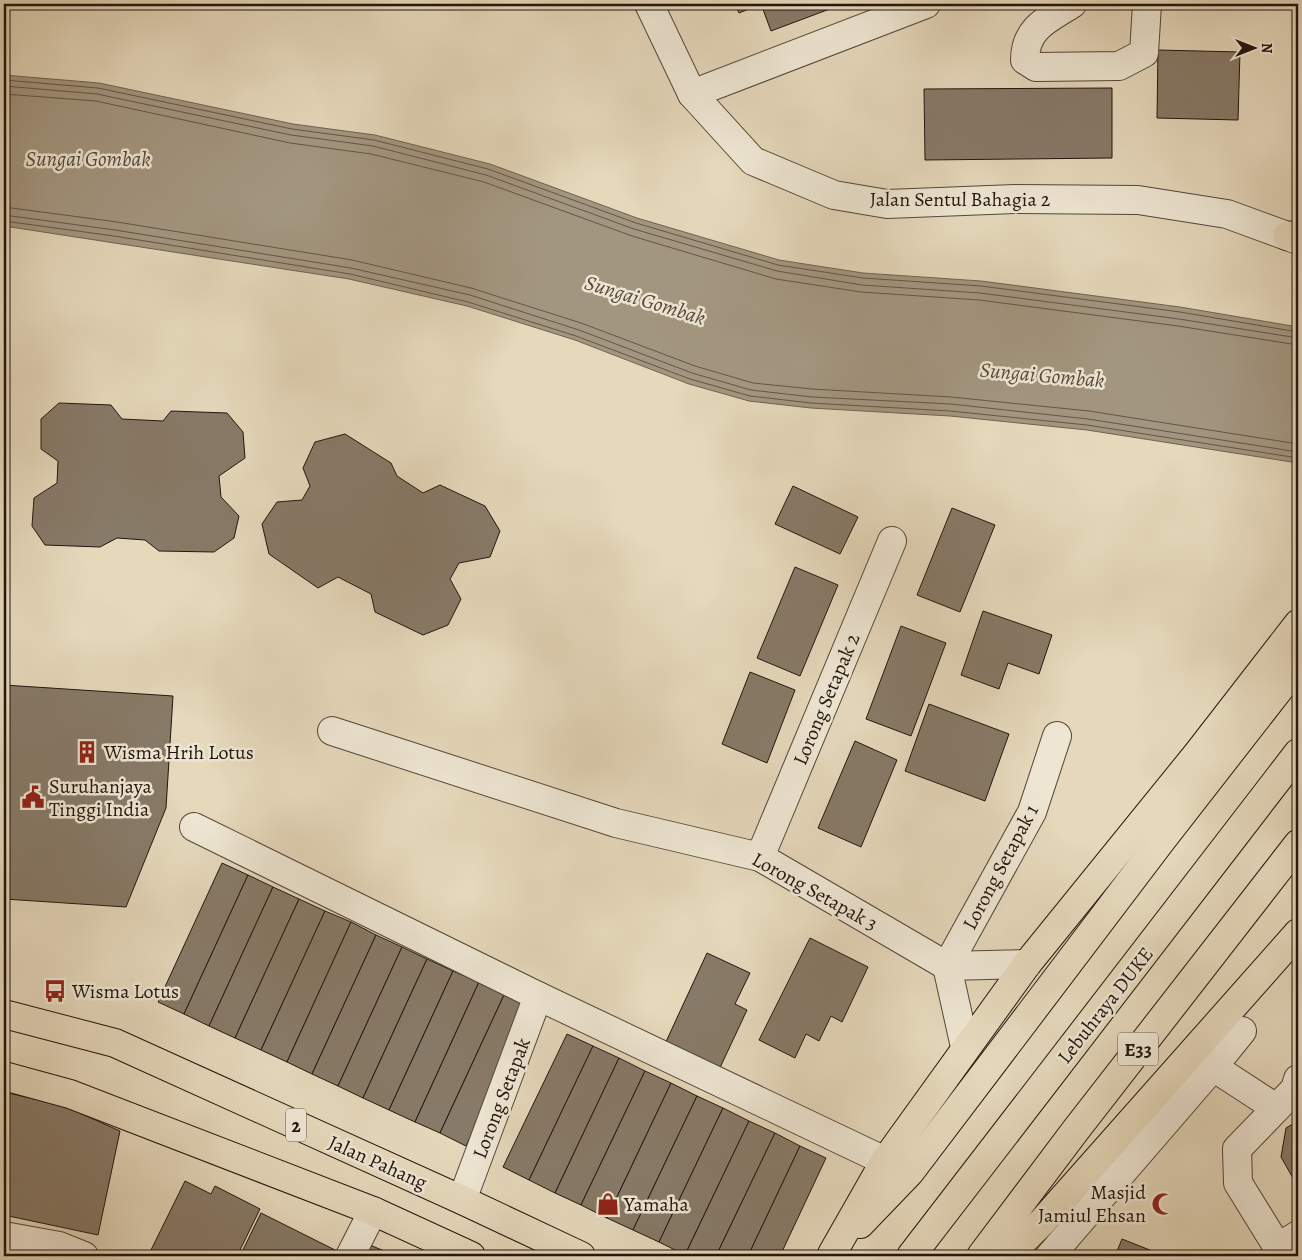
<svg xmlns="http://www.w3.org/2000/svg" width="1302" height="1260" viewBox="0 0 1302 1260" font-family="Alegreya,serif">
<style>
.water{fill:#a39680;stroke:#6f6252}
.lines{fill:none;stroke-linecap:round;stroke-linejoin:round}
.shore{stroke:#625647;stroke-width:1}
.building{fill:#877a68;stroke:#22150e}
.minor-casing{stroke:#534639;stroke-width:30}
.major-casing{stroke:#22150e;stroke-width:30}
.highway-casing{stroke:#22150e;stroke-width:30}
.minor{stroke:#eee6d3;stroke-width:28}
.major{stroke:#e5d8bb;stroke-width:28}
.highway{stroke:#e5d8bb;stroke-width:28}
.labels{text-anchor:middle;stroke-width:5;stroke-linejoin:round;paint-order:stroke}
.shield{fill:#eee6d3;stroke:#5f5449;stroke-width:1}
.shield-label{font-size:19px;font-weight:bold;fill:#22150e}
.street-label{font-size:20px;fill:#22150e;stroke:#eee6d3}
.poi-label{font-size:20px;fill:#22150e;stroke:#eee6d3;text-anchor:start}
.water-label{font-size:21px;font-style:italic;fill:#56493c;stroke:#eee6d3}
</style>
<rect width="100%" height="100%" fill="#e5d8bb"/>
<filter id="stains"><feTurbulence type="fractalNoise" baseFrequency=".004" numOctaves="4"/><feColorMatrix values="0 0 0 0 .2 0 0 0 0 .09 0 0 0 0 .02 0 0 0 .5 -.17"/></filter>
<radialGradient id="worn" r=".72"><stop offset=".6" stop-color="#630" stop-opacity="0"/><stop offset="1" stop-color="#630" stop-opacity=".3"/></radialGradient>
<path class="water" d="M4 75 99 83 293 124 375 135 490 164 637 218 779 260 863 273 981 281 1180 307 1298 327V463L1087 430 950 416 811 408 749 401 689 384 575 340 467 306 349 279 4 226Z"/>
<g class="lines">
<g class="shore">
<path d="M4 80 98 88 292 129 374 140 488 169 636 223 778 265 863 278 981 286 1180 312 1298 332"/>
<path d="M4 86 97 94 291 135 373 146 486 175 634 229 777 271 862 285 980 293 1179 319 1298 338"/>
<path d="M4 94 96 101 290 143 371 154 484 182 632 236 776 279 861 292 979 300 1178 326 1298 345"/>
<path d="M4 207 117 222 352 260 471 288 581 323 695 366 753 383 812 389 951 397 1089 411 1298 444"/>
<path d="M4 215 115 230 351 268 470 295 579 330 692 373 751 390 812 397 951 404 1088 419 1298 452"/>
<path d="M4 221 114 236 350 274 468 302 576 336 690 379 750 396 811 403 950 411 1087 425 1298 458"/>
</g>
</g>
<g class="building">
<path d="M735 4H843L771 31 761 4 739 13Z"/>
<path d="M1158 50 1240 52 1238 120 1157 118Z"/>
<path d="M1112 88V158L925 160 924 89Z"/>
<path d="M59 403 111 405 122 419 163 421 171 411 227 413 243 432 245 458 219 476 221 497 239 516 234 538 214 552 159 551 145 540 117 538 100 547 45 545 32 526 34 498 57 483 58 461 41 449V419Z"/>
<path d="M345 434 391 463 397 476 423 493 440 485 485 506 500 531 490 557 459 563 450 579 461 599 448 625 423 635 375 612 371 594 338 577 318 588 269 554 262 524 277 502 302 500 310 486 303 468 315 442Z"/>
<path d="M793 486 858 517 840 554 775 524Z"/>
<path d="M952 508 995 525 960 612 917 595Z"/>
<path d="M795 567 838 585 800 676 757 658Z"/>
<path d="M983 611 1052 635 1039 674 1008 663 999 689 961 675Z"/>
<path d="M901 626 946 643 911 736 866 719Z"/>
<path d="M750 672 795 690 767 763 722 744Z"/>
<path d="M4 685 173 696 166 808 126 907 4 899Z"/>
<path d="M929 704 1009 734 985 801 905 771Z"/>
<path d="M855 741 897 760 861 847 818 828Z"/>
<path d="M222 863 248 875 184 1014 158 1002Z"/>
<path d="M248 875 273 887 209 1026 184 1014Z"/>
<path d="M273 887 299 899 235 1038 209 1026Z"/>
<path d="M299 899 325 911 261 1050 235 1038Z"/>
<path d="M325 911 351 922 287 1062 261 1050Z"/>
<path d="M351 922 376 935 312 1074 287 1062Z"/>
<path d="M376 935 402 947 338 1086 312 1074Z"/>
<path d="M810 938 868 967 842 1022 831 1016 819 1041 806 1034 795 1058 759 1040Z"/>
<path d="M402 947 427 959 363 1098 338 1086Z"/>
<path d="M707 953 750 973 735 1004 747 1010 718 1072 664 1046Z"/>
<path d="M427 959 453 971 389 1110 363 1098Z"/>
<path d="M453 971 479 982 415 1122 389 1110Z"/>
<path d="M479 982 504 995 440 1133 415 1122Z"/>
<path d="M504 995 530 1007 466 1146 440 1133Z"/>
<path d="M567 1034 593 1046 529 1180 503 1167Z"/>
<path d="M593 1046 619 1058 555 1193 529 1180Z"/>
<path d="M619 1058 645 1071 581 1205 555 1193Z"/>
<path d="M645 1071 671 1083 607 1218 581 1205Z"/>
<path d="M671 1083 697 1096 633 1230 607 1218Z"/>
<path d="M4 1092 64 1106 120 1131 98 1235 4 1215Z"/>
<path d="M697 1096 723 1108 659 1242 633 1230Z"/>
<path d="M723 1108 749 1121 685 1255 659 1242Z"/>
<path d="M749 1121 775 1133 716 1256H688L685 1255Z"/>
<path d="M1298 1121V1187L1281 1157 1286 1128Z"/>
<path d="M775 1133 800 1146 748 1256H716Z"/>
<path d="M800 1146 826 1158 780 1256H748Z"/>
<path d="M185 1181 211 1194 215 1186 260 1209 237 1256H148Z"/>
<path d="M261 1213 341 1253 340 1256H240Z"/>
<path d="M1122 1239 1160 1254 1159 1256H1115Z"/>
<path d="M370 1245 396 1256H365Z"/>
</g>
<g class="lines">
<defs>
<g id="minor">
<path d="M649 4 692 94 753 161 834 195 887 204 1015 199 1138 200 1227 214 1298 240"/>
<path d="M1072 4C1048 19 1025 28 1025 60L1036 67 1119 66 1144 53 1147 4"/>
<path d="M692 94 926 4"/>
<path d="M332 731 616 823 760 857 947 966 1027 964"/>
<path d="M194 827 538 996 885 1161"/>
<path d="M760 857 892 541"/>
<path d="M947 966 1032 812 1057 736"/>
<path d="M947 966 965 1047"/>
<path d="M1242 1031 1213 1067 1276 1108"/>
<path d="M462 1200 538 996"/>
<path d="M4 1236 59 1246 84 1256"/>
<path d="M1277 1248 1298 1235"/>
<path d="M350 1256 373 1211"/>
<path d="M1050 1256 1213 1067"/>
<path d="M1283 1256 1238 1183 1237 1149 1295 1089 1298 1079"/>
</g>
<g id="major">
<path d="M4 1014 115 1043 462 1200 581 1256"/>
<path d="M4 1076 70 1094 373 1211 471 1256"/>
</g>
<g id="highway">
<path d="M1287 236 1298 235"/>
<path d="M860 1224 910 1172 1161 841 1298 665"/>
<path d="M832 1254 885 1161 1027 964 1198 753 1298 624"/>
<path d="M911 1256 1298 753"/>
<path d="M981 1256 1075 1131 1298 844"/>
<path d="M1008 1256 1042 1222 1298 933"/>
</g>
</defs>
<use href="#minor" class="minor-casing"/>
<use href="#major" class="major-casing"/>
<use href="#highway" class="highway-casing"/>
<use href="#minor" class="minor"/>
<use href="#major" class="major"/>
<use href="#highway" class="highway"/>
</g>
<defs>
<symbol id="building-bare" viewBox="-9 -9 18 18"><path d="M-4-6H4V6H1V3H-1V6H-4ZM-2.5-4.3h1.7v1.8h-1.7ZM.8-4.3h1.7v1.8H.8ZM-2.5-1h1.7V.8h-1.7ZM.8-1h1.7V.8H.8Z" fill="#8f2418" stroke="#eee6d3" stroke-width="2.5" paint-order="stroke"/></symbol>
<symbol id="civic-bare" viewBox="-9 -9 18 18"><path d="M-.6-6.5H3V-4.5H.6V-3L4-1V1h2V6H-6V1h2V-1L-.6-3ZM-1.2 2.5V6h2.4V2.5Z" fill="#8f2418" stroke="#eee6d3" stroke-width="2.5" paint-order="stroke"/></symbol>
<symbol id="bus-bare" viewBox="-9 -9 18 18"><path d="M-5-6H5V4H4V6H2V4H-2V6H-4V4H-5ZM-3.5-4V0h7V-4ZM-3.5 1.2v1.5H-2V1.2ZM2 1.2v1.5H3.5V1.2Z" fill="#8f2418" stroke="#eee6d3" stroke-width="2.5" paint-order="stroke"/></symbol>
<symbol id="shop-bare" viewBox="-9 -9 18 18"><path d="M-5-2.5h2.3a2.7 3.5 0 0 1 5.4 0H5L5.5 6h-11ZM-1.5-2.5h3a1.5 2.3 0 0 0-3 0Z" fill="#8f2418" stroke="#eee6d3" stroke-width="2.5" paint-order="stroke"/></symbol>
<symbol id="mosque-bare" viewBox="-9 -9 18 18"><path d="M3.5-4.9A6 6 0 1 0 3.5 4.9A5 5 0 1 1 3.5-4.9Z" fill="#8f2418" stroke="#eee6d3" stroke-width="2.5" paint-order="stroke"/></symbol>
</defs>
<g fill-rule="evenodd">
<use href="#building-bare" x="71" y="736" width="32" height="32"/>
<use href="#civic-bare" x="17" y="781" width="32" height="32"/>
<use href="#bus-bare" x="39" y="975" width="32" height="32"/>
<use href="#shop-bare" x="592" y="1188" width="32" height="32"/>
<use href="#mosque-bare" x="1147" y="1188" width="32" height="32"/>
</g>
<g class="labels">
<g class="shield">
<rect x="1118" y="1032.5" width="40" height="33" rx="4"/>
<rect x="286" y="1108.5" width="20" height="33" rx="4"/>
</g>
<g class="shield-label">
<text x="1138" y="1056">E33</text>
<text x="296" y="1132">2</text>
</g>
<g class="street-label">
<text x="960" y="206">Jalan Sentul Bahagia 2</text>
<text transform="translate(826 699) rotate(-67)" y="7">Lorong Setapak 2</text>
<text transform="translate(1000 867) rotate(-62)" y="7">Lorong Setapak 1</text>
<text transform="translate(815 891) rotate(29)" y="7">Lorong Setapak 3</text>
<text transform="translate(1105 1005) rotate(-52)" y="7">Lebuhraya DUKE</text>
<text transform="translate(501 1098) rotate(-69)" y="7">Lorong Setapak</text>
<text transform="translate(378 1162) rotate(24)" y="7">Jalan Pahang</text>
</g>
<g class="poi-label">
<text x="104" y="759">Wisma Hrih Lotus</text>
<text x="49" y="793">Suruhanjaya<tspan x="49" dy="23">Tinggi India</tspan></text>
<text x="72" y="998">Wisma Lotus</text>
<text x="1146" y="1199" text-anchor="end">Masjid<tspan x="1146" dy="23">Jamiul Ehsan</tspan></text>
<text x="624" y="1211">Yamaha</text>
</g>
<g class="water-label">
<text x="88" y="166">Sungai Gombak</text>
<text transform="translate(645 300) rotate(17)" y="7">Sungai Gombak</text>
<text transform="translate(1042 375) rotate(5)" y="7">Sungai Gombak</text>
</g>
</g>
<rect width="1302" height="1260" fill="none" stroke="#e5d8bb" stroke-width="20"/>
<rect x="5" y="5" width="1292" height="1250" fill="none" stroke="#22150e" stroke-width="2.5"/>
<rect x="10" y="10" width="1282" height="1240" fill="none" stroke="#22150e"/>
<g transform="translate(1254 48) rotate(90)" stroke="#eee6d3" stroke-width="4" paint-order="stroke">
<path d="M0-4L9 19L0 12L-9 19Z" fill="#22150e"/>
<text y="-8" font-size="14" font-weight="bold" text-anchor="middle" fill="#22150e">N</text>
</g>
<rect width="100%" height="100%" filter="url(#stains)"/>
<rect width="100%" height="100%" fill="url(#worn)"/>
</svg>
